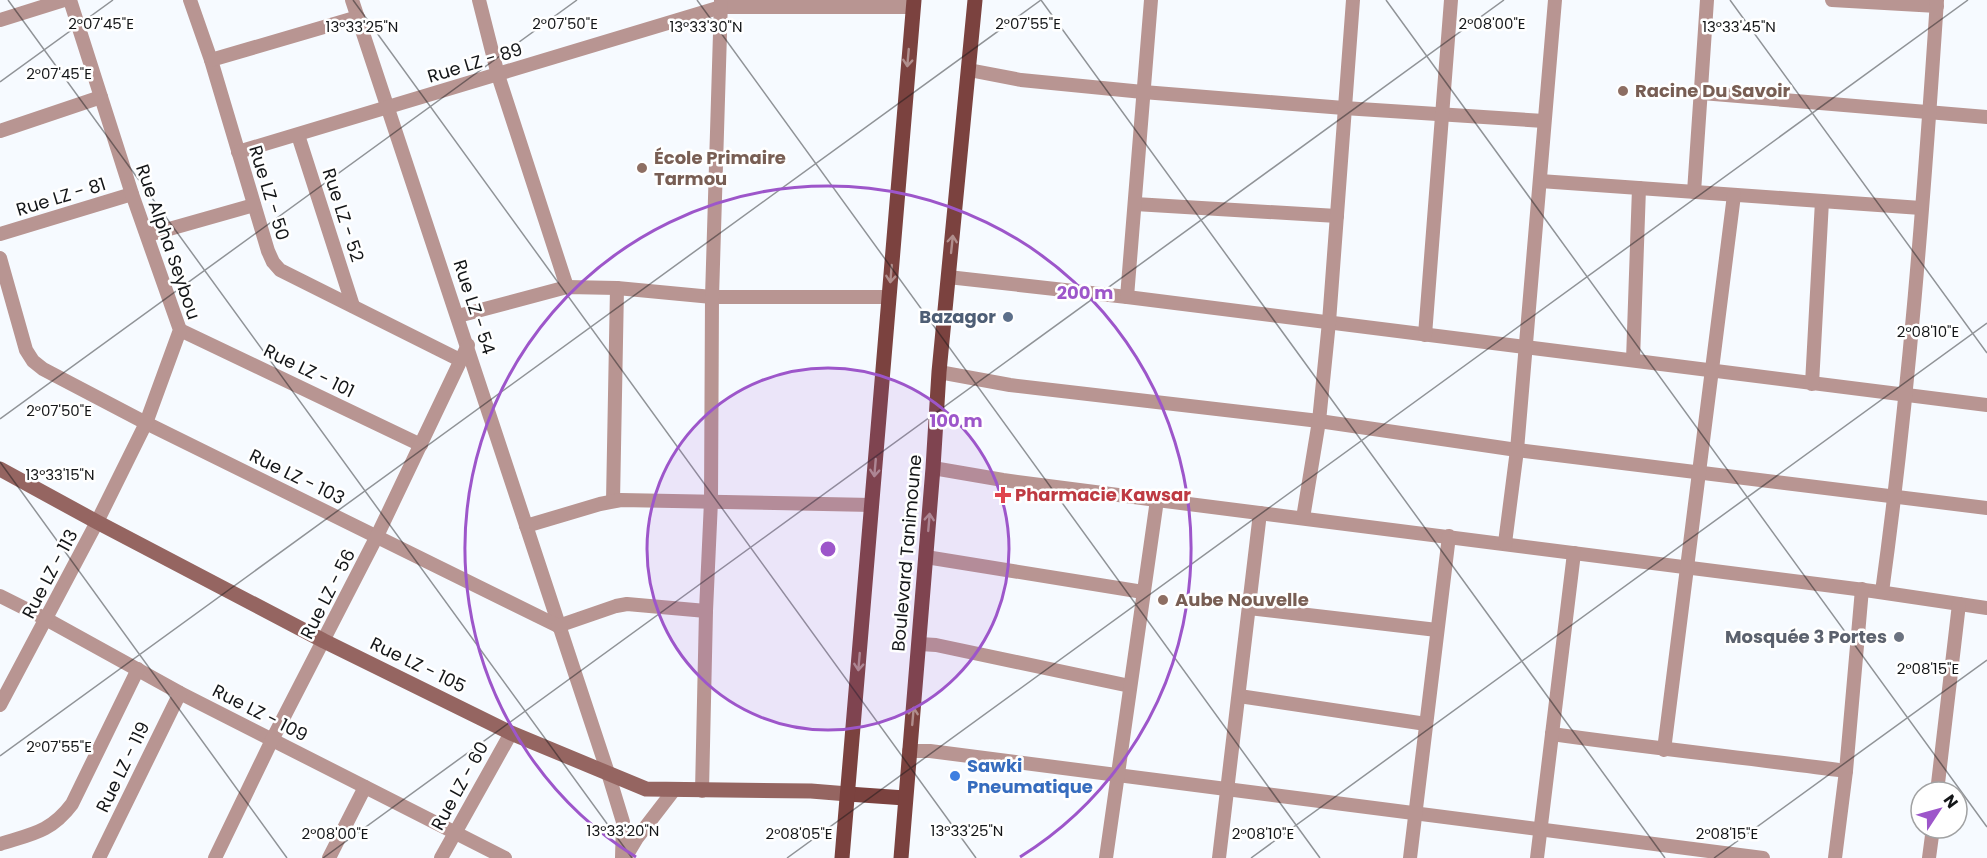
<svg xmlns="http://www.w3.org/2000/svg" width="1987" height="858" viewBox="0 0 1987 858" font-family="Poppins,sans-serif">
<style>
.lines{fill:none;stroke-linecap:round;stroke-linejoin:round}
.minor{stroke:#b89592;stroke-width:14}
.secondary{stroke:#956561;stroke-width:15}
.primary{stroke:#7b423f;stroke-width:15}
.oneway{stroke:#b08e8c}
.ticks{fill:none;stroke:#141618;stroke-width:1.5;stroke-opacity:0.45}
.ring{fill:none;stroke:#9d56ca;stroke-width:3}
.education-dot{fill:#8d6e63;stroke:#fff;stroke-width:2}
.service-dot{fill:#5c6f8a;stroke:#fff;stroke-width:2}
.health-dot{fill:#e0444e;stroke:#fff;stroke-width:2}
.worship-dot{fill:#6b7280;stroke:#fff;stroke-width:2}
.shop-dot{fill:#3f7fe0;stroke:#fff;stroke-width:2}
.labels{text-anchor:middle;stroke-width:5;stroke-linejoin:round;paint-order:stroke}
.street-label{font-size:18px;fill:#141618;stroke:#fff}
.education-label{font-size:18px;font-weight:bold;fill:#785e54;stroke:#fff;text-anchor:start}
.service-label{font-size:18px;font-weight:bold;fill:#4e5e75;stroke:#fff;text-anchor:end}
.health-label{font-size:18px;font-weight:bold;fill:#be3a42;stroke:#fff;text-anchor:start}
.worship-label{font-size:18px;font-weight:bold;fill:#5b616d;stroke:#fff;text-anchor:end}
.shop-label{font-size:18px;font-weight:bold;fill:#366cbe;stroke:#fff;text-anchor:start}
.ticks-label{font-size:15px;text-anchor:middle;fill:#141618;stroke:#fff;stroke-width:5;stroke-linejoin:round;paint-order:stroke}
.centre{fill:#9d56ca;stroke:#fff;stroke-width:3}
.ring-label{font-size:18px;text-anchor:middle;font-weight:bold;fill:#9d56ca;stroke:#fff;stroke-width:5;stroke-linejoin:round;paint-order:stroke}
</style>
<rect width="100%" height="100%" fill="#f6faff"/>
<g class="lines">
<g class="minor">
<path d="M190 0 211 60 268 251 273 262 280 270 460 360"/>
<path d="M352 0 608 773 623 822 622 858"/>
<path d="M479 0 498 75 567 287"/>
<path d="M1832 0 1937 6"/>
<path d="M0 20 64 0"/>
<path d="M211 60 358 17"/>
<path d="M969 70 1021 80 1143 92 1344 108 1544 121"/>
<path d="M1702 93 1987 117"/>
<path d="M0 131 101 97"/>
<path d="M298 135 353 306"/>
<path d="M238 152 721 7H913"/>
<path d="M1540 181 1921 208"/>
<path d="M1694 192 1707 0"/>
<path d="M1135 204 1337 216"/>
<path d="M0 234 132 194"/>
<path d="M148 235 254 205"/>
<path d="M0 258 26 350 33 361 43 369 146 423 558 626"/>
<path d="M948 277 1127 297 1987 405"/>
<path d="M1127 297 1151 0"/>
<path d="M458 316 567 287 617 288 712 297H889"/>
<path d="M180 330 421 445"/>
<path d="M1425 335 1451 0"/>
<path d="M1633 360 1639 188"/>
<path d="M939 372 1010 385 1319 421 1517 450 1987 508"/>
<path d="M1812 384 1822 201"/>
<path d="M933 468 1003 480 1157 500 1872 591 1987 608"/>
<path d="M613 501 617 288"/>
<path d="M1303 518 1319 421 1329 322 1353 0"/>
<path d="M526 526 600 504 621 500 872 505"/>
<path d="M1505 543 1517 450 1555 0"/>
<path d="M926 557 1143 592"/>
<path d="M1882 592C1909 396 1924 197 1937 0"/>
<path d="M0 596 46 619 180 693 505 858"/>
<path d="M1249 608 1437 630"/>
<path d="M558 626 616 606 627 604 706 611"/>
<path d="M920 644 936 645 1130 686"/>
<path d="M1239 696 1426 724"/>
<path d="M0 705 97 522 146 423 180 330 132 194 70 0"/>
<path d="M1552 734C1650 748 1748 758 1846 771"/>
<path d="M1664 750 1734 195"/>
<path d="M909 751H930C1208 789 1486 821 1763 858"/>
<path d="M702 791 706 611 711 501 712 297 721 0"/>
<path d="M1937 792 1959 604"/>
<path d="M0 844C32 834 51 832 72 804L138 669"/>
<path d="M99 858 180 693"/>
<path d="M215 858 272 740 377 536 468 345"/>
<path d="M329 858 365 787"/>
<path d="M441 858 511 733"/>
<path d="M625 858 637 838 674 790"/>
<path d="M1106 858 1157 500"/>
<path d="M1219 858 1260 513"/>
<path d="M1410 858 1449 536"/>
<path d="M1537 858 1574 553"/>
<path d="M1835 858 1846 771 1862 589"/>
<path d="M1929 858 1933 828"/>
</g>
<path class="secondary" d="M0 469 97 522 324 641 511 733 646 789 811 791 848 794"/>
<g class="primary">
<path d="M848 794 905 798"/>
<path d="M842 858 914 0"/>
<path d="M901 858 933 468 939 372 975 0"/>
</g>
</g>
<defs><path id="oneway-shaft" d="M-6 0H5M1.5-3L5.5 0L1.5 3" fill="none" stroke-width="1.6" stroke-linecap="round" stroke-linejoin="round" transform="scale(1.5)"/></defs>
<g class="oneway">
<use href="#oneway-shaft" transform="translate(908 58) rotate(95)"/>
<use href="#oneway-shaft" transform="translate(952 244) rotate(-84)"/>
<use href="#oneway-shaft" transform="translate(891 274) rotate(95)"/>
<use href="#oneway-shaft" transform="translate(875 468) rotate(95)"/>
<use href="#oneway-shaft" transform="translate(929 522) rotate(-85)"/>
<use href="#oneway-shaft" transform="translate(859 662) rotate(95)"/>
<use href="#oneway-shaft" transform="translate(913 716) rotate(-85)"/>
</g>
<path class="ticks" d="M8 0 632 858M353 0 976 858M697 0 1320 858M1041 0 1665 858M1386 0 1987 827M1730 0 1987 353M0 82 113 0M0 419 577 0M0 462 287 858M0 756 1041 0M323 858 1504 0M787 858 1968 0M1251 858 1987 323M1714 858 1987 660"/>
<circle cx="828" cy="549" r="181" fill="#9d56ca" fill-opacity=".12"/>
<g class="ring">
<circle cx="828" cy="549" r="181"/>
<path d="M636 857A363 363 0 1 1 1020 857"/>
</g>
<g class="education-dot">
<circle cx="1623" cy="91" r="6"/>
<circle cx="642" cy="168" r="6"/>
<circle cx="1163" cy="600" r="6"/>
</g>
<circle class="service-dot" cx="1008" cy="317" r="6"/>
<path class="health-dot" d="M1000 486h6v6h6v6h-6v6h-6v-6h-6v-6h6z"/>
<circle class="worship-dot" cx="1899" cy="637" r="6"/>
<circle class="shop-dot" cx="955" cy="776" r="6"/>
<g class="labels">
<g class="street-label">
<text transform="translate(475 63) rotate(-17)" y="6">Rue LZ - 89</text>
<text transform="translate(269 193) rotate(73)" y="6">Rue LZ - 50</text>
<text transform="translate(61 197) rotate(-17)" y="6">Rue LZ - 81</text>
<text transform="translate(343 215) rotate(72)" y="6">Rue LZ - 52</text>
<text transform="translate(168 242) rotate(71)" y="6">Rue Alpha Seybou</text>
<text transform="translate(474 307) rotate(72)" y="6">Rue LZ - 54</text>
<text transform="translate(309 371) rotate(26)" y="6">Rue LZ - 101</text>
<text transform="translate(297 477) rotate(26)" y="6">Rue LZ - 103</text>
<text transform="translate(907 553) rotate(-85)" y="6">Boulevard Tanimoune</text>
<text transform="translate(50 574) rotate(-62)" y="6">Rue LZ - 113</text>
<text transform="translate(328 594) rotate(-63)" y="6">Rue LZ - 56</text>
<text transform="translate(418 665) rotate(26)" y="6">Rue LZ - 105</text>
<text transform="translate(260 713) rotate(27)" y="6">Rue LZ - 109</text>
<text transform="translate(123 767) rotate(-64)" y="6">Rue LZ - 119</text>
<text transform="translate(460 786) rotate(-61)" y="6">Rue LZ - 60</text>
</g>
<g class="education-label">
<text x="1635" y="97">Racine Du Savoir</text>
<text x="654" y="164">École Primaire<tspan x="654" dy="21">Tarmou</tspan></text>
<text x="1175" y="606">Aube Nouvelle</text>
</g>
<g class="service-label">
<text x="996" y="323">Bazagor</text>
</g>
<g class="health-label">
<text x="1015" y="501">Pharmacie Kawsar</text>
</g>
<g class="worship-label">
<text x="1887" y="643">Mosquée 3 Portes</text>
</g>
<g class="shop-label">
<text x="967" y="772">Sawki<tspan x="967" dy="21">Pneumatique</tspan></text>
</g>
</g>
<g class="ticks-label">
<text x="101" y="29">2°07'45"E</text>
<text x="565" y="29">2°07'50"E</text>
<text x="1028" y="29">2°07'55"E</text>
<text x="1492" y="29">2°08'00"E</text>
<text x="706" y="32">13°33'30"N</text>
<text x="362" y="32">13°33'25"N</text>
<text x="1739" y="32">13°33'45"N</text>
<text x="59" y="79">2°07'45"E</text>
<text x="1928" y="337">2°08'10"E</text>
<text x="59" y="416">2°07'50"E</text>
<text x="60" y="480">13°33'15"N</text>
<text x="1928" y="674">2°08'15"E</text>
<text x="59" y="752">2°07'55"E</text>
<text x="623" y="836">13°33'20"N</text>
<text x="967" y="836">13°33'25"N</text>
<text x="335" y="839">2°08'00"E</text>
<text x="799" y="839">2°08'05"E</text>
<text x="1263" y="839">2°08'10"E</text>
<text x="1727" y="839">2°08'15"E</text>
</g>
<circle cx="828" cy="549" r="9" class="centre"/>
<g class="ring-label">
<text x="1085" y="299">200 m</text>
<text x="956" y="427">100 m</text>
</g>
<g transform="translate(1939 810) rotate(54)"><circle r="28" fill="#ffffff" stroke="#a1a2a3" stroke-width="1.5"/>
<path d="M0-4.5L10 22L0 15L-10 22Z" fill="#9d56ca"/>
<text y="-9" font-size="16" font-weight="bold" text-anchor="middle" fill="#141618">N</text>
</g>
</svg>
